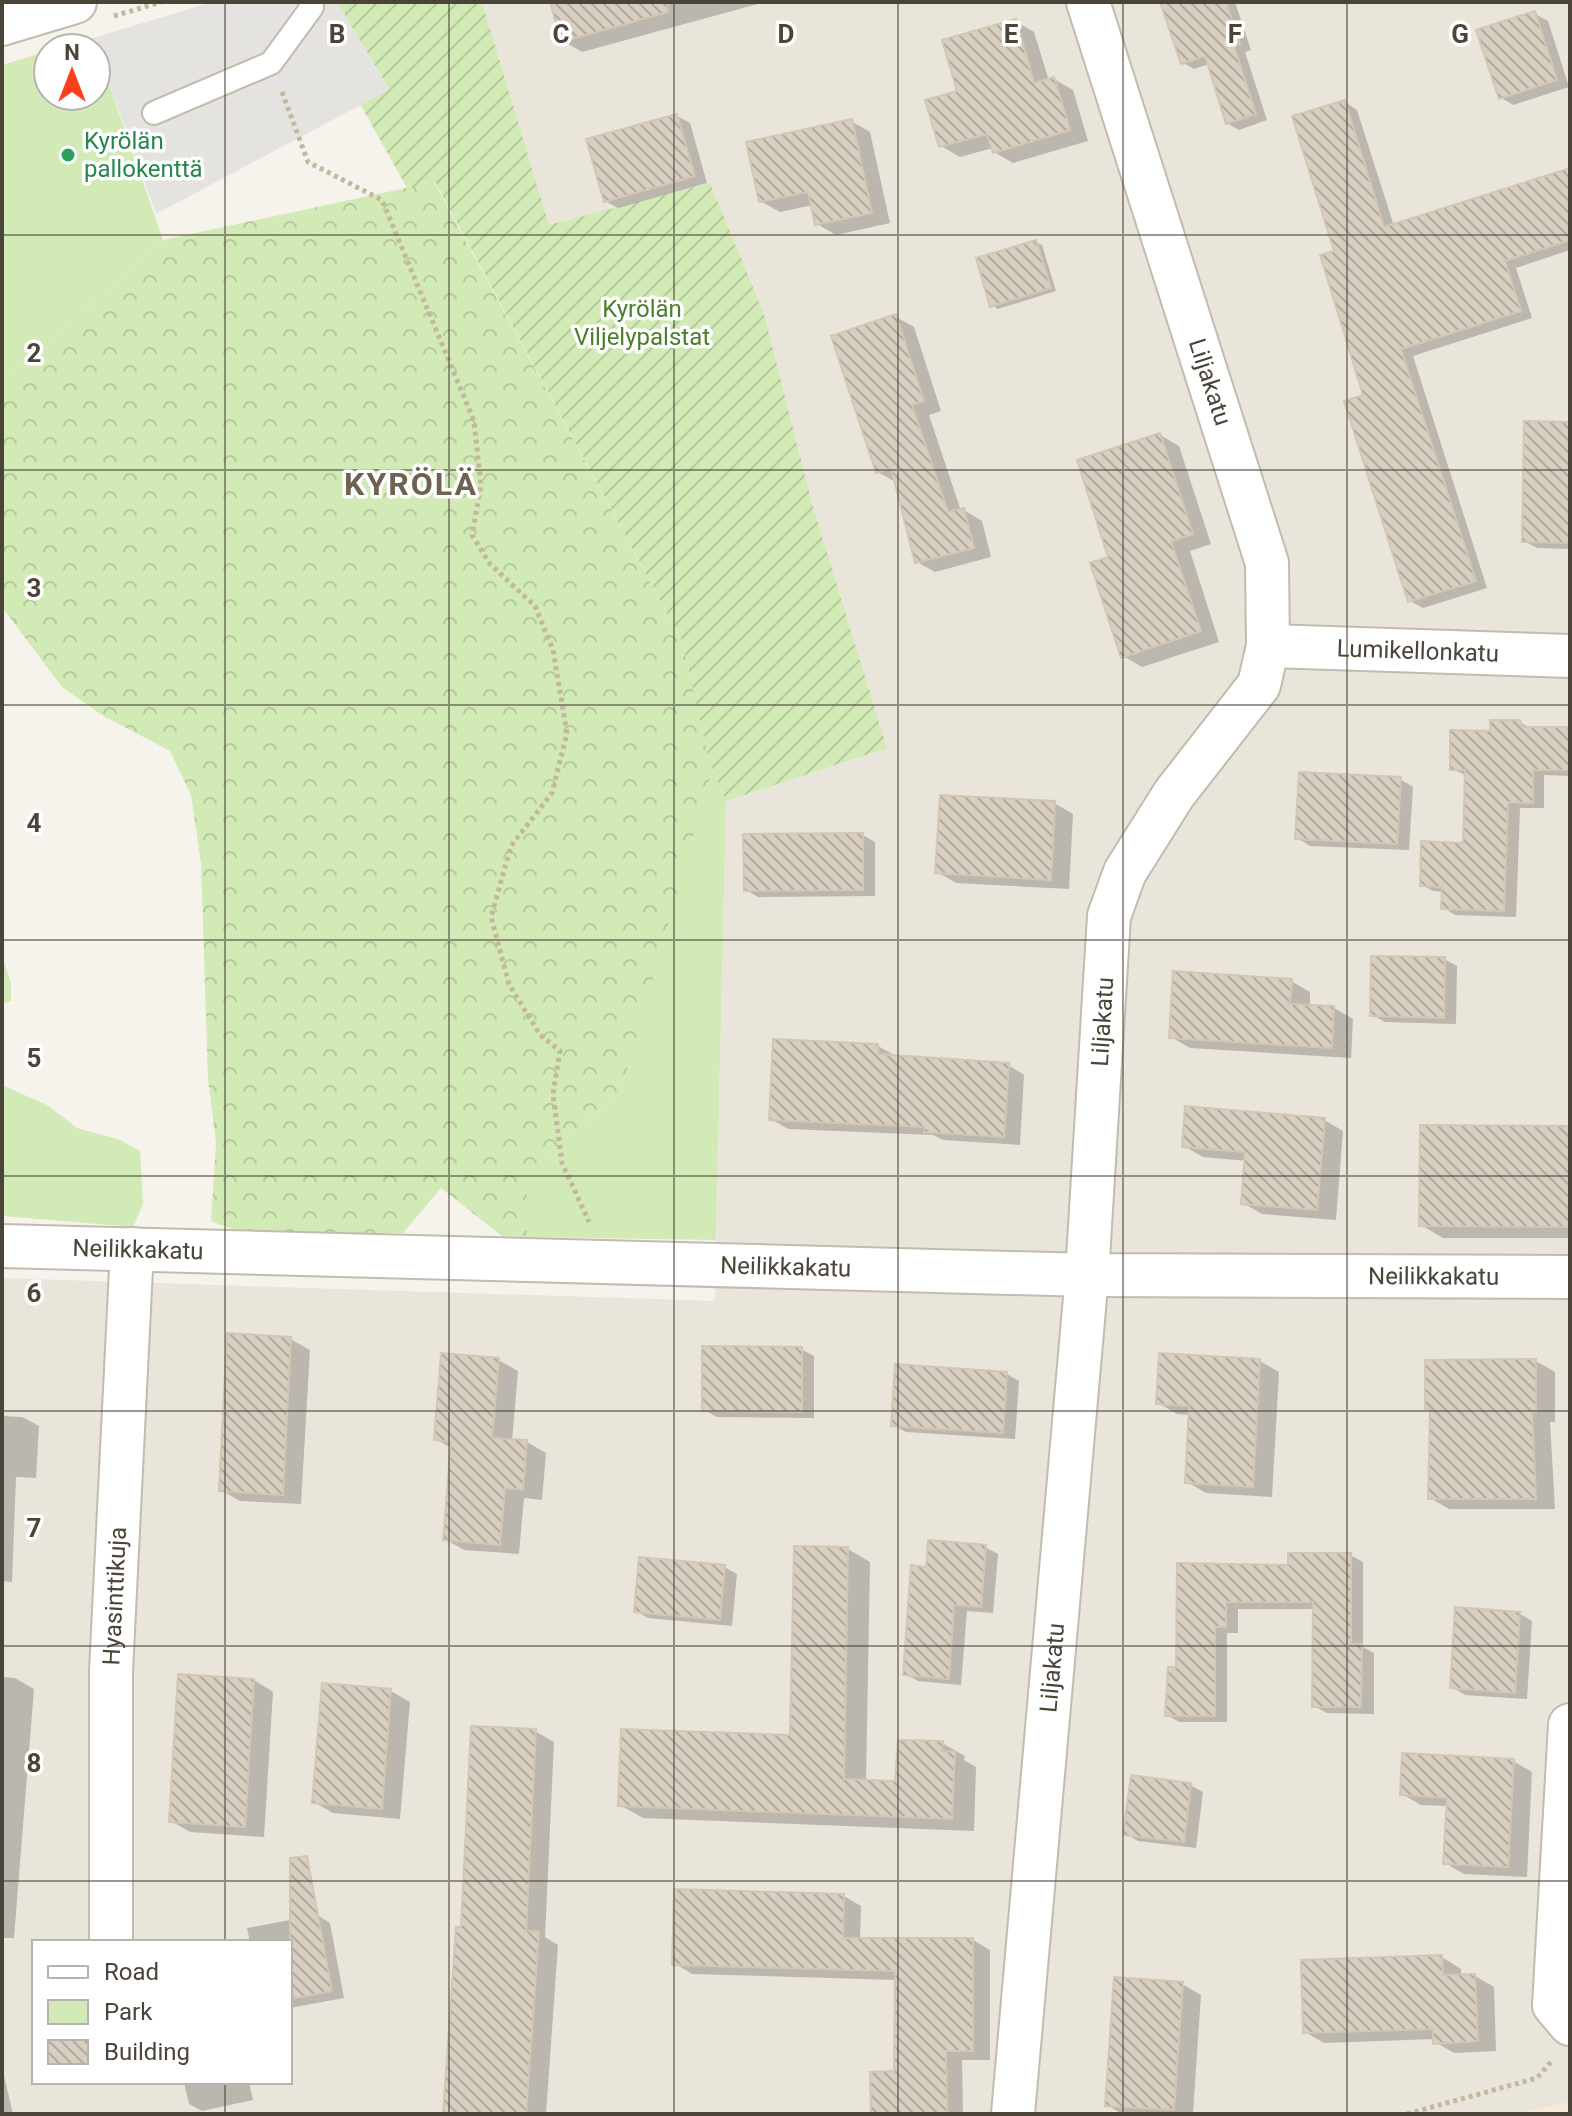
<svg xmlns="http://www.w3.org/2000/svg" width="1572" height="2116" viewBox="0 0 1572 2116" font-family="Roboto,sans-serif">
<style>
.residential{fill:#eae5da;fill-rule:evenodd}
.commercial{fill:#f7ead8}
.green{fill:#d2eab5}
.forest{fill:url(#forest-crowns)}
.garden{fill:url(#garden-furrows)}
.parking{fill:#e5e3e0}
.shadow{fill:#0003}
.building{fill:url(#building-back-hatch);stroke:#d3c7b4;stroke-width:2}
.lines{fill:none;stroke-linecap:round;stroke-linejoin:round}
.lane-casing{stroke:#c2bbae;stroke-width:26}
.street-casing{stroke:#c2bbae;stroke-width:46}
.path{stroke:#c4b79f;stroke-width:5;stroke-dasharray:4 4;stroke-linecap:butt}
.lane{stroke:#fff;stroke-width:22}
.street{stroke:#fff;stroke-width:42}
.grid{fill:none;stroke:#4b4439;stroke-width:2;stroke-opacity:0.55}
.leisure-dot{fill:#2e9e5b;stroke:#fff;stroke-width:3}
.labels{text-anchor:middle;stroke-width:7;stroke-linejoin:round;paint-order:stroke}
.leisure-label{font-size:24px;fill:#27864d;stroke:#fff;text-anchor:start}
.park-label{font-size:24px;fill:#4a7f2a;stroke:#fff}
.street-label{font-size:24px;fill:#4b4439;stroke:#fff}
.district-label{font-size:32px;font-weight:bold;letter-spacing:2px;fill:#6e6250;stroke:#fff}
.grid-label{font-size:26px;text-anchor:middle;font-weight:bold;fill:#4b4439;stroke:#fff;stroke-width:7;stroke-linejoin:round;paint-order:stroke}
</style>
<defs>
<pattern id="forest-crowns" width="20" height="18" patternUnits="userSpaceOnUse" patternTransform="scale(2)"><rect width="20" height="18" fill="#d2eab5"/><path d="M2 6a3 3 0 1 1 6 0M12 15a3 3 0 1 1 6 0" fill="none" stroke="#b6ca9c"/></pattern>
<pattern id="garden-furrows" width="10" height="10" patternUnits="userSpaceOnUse" patternTransform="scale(2)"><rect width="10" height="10" fill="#d2eab5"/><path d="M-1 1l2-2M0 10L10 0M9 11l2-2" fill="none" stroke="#b6ca9c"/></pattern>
<pattern id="building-back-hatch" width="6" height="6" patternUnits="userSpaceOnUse" patternTransform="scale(2)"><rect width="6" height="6" fill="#d8cfc1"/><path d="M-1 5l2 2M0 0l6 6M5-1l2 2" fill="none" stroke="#b1aa9e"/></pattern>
</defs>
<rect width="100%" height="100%" fill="#f6f3ec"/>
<path class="residential" d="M482 2H1570V2102L1518 2114H2V1278L715 1301 726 801 887 748 813 507 764 314 710 184 549 226ZM34 1942H290V2082H34Z"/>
<path class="commercial" d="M1570 2102V2114H1518Z"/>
<g class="green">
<path d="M93 38 163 240 2 384V65L48 51V96H96V48H60Z"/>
<path d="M710 764 726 801 716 1240 527 1237V1172L621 1092Z"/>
<path d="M2 956 11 983V1001L2 1004Z"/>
<path d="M2 1085 47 1105 77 1128 120 1140 140 1151 143 1204 133 1227 2 1216Z"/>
</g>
<path class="forest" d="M434 182 682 641 712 771 621 1092 527 1172V1237L502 1236 441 1188 403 1233H243L211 1221 216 1143 208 1079 201 863 191 795 170 751 100 714 62 687 2 607V384L163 240Z"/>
<path class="garden" d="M337 2H482L549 225 710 183 764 314 813 507 887 748 726 801 710 764 682 641 435 182 407 188 360 104 389 89Z"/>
<path class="parking" d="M212 2H337L389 90 156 214 93 38Z"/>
<g class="shadow">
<path d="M552 2H765L582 52 563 41Z"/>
<path d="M1162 2H1235L1251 50 1245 52 1267 120 1239 130 1227 123 1209 64 1194 69 1182 62Z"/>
<path d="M1535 14 1548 21 1569 87 1513 105 1500 97Z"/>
<path d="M1015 21 1034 32 1049 81 1054 79 1073 90 1088 141 1013 163 994 152 993 148 960 157 941 146 959 92Z"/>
<path d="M1345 102 1357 110 1394 226 1570 175V250L1516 268 1532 318 1413 356 1487 588 1423 608 1410 601 1336 252Z"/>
<path d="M677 116 690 123 707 183 618 208 605 201Z"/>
<path d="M851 121 870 132 890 223 836 235 817 224 813 205 780 212 760 201Z"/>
<path d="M1036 242 1042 245 1056 291 998 309 992 305Z"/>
<path d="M896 317 914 327 941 411 929 415 961 511 964 510 982 521 991 557 935 572 917 562 897 483 878 472Z"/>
<path d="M1570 424V549L1537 548 1524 541Z"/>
<path d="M1160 435 1179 446 1211 544 1190 551 1219 642 1142 667 1123 656 1111 559Z"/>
<path d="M1519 722 1531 728 1570 729V776L1544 775V808H1520L1516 917 1455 915 1444 908V892L1433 891 1422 885 1465 845 1467 776 1452 769Z"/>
<path d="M1400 779 1413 787 1409 850 1310 846 1297 838Z"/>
<path d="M1054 803 1073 814 1069 889 956 883 937 872Z"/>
<path d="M863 835 875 842V896L758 897 746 890Z"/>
<path d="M1444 959 1457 966 1456 1024 1385 1022 1372 1015Z"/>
<path d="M1291 981 1310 992V1006L1334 1008 1353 1019 1351 1058 1190 1048 1171 1037Z"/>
<path d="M878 1046 894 1055 1008 1065 1024 1075 1020 1145 943 1140 933 1135 788 1129 771 1119Z"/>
<path d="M1324 1120 1343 1131 1336 1220 1262 1214 1243 1203 1247 1161 1203 1157 1184 1146Z"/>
<path d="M1570 1128V1238H1443L1421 1225Z"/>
<path d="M290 1339 310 1350 301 1504 240 1501 221 1490Z"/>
<path d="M801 1349 814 1356V1418L717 1417 704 1410Z"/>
<path d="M1161 1355 1260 1361 1279 1372 1272 1497 1206 1493 1187 1482 1191 1415 1177 1414 1158 1403Z"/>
<path d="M498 1360 518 1371 512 1441 527 1442 546 1453 542 1500 524 1498 519 1554 464 1550 445 1539 453 1449 436 1439Z"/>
<path d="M1536 1361 1555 1372V1422H1550L1555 1509H1449L1430 1498 1432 1410 1427 1408Z"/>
<path d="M1007 1374 1019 1381 1015 1439 906 1432 893 1425Z"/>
<path d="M2 1416 22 1417 39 1426 36 1478 16 1477 12 1582 2 1581Z"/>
<path d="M985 1547 998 1554 993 1613 967 1611 961 1685 918 1681 905 1674 928 1569Z"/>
<path d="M848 1549 870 1562 866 1782 897 1783 942 1743 965 1756 964 1760 976 1767 974 1831 643 1818 620 1805 792 1737Z"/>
<path d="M1350 1555 1363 1562V1647L1374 1653V1714L1327 1713 1314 1706 1315 1609H1238V1633H1227V1722H1179L1167 1715 1178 1669 1179 1565 1290 1567Z"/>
<path d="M724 1567 737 1574 732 1626 648 1618 636 1611Z"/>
<path d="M1520 1614 1532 1621 1527 1699 1465 1695 1452 1687Z"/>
<path d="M2 1677 15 1678 34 1689 14 1938H2Z"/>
<path d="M254 1680 273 1692 264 1837 190 1832 171 1821Z"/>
<path d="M391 1691 410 1702 400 1819 333 1813 314 1802Z"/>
<path d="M535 1731 554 1742 545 1937 558 1945 546 2114H445Z"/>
<path d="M1513 1761 1532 1772 1527 1877 1464 1874 1445 1863 1448 1806 1421 1805 1402 1794Z"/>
<path d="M1190 1785 1203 1792 1196 1848 1138 1841 1126 1834Z"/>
<path d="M844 1896 861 1906 860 1940H973L990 1950V2060H962L963 2114H873L896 2073 897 1980 692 1974 674 1963Z"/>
<path d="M317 1915 330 1923 344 1998 290 2008V1942H250L247 1928Z"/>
<path d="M1442 1957 1461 1969V1976H1475L1494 1987 1496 2051 1454 2053 1435 2042V2039L1324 2043 1305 2032Z"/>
<path d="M1182 1984 1201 1995 1193 2114H1122L1107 2105Z"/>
<path d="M2 2067 13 2114H2Z"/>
<path d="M184 2082H249L253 2100 202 2111 189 2104Z"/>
</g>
<g class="building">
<path d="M550 2H667L668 12 561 42Z"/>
<path d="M1160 2H1226L1240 44 1234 46 1256 114 1226 124 1205 56 1181 64Z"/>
<path d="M1535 11 1557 80 1499 99 1476 30Z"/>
<path d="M1016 19 1034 83 1054 77 1070 130 993 153 987 134 939 147 925 100 957 91 942 40Z"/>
<path d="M1345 100 1384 227 1570 168V240L1505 261 1521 311 1401 349 1476 581 1408 602 1344 401 1363 395 1320 255 1334 251 1292 116Z"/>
<path d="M677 114 695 176 604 202 586 139Z"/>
<path d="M852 119 872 213 815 225 808 192 759 202 746 142Z"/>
<path d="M1036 240 1051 288 990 307 976 258Z"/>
<path d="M896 314 924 401 912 405 948 512 964 508 974 548 915 563 891 468 876 473 831 336Z"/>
<path d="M1524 421 1570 422V543L1522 542Z"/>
<path d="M1160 433 1193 534 1171 541 1201 631 1121 658 1090 563 1108 557 1077 460Z"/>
<path d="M1490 720H1520L1522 727H1570V770H1533V803L1508 802 1504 911 1441 909 1442 887 1420 886 1421 841 1463 843 1465 770H1450V730L1490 731Z"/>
<path d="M1299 772 1401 777 1397 844 1295 839Z"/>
<path d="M940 795 1055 801 1051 880 935 873Z"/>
<path d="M863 833V890L744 891 743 834Z"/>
<path d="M1371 956 1445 957 1444 1018 1370 1016Z"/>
<path d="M1173 971 1292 979 1290 1004 1334 1006 1332 1048 1169 1038Z"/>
<path d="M773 1039 878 1044V1054L1009 1063 1004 1137 924 1132 925 1127 769 1120Z"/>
<path d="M1185 1106 1325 1118 1317 1210 1241 1204 1245 1152 1182 1147Z"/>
<path d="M1420 1125 1570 1126V1227L1419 1226Z"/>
<path d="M227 1333 291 1337 283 1495 219 1491Z"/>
<path d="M702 1346 802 1347V1412L702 1411Z"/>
<path d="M441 1353 499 1358 492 1438 527 1440 523 1490 505 1488 500 1545 443 1540 451 1442 434 1440Z"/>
<path d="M1159 1353 1260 1359 1253 1487 1185 1483 1189 1406 1156 1404Z"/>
<path d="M1536 1359V1412H1532L1536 1499H1428L1430 1409H1425V1360Z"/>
<path d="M895 1364 1007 1372 1003 1433 891 1426Z"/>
<path d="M928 1540 986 1545 981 1607 954 1605 949 1679 903 1675 911 1565 926 1567Z"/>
<path d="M794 1546 848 1547 844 1779 895 1781 898 1740 943 1741 942 1751 955 1752 952 1819 618 1806 621 1729 790 1735Z"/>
<path d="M1288 1553H1351V1644H1362L1361 1707H1312L1313 1602H1226V1627H1215V1716H1165L1168 1667H1176L1177 1563 1288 1565Z"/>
<path d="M639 1557 725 1565 720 1620 634 1612Z"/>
<path d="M1455 1607 1520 1612 1515 1693 1450 1688Z"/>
<path d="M178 1674 254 1679 245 1827 169 1822Z"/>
<path d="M322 1683 391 1689 382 1809 312 1803Z"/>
<path d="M471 1726 536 1729 526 1931 539 1932 526 2114H443L456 1927H461Z"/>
<path d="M1402 1753 1514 1759 1508 1867 1443 1864 1447 1798 1400 1795Z"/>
<path d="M1131 1775 1191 1783 1184 1842 1123 1835Z"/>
<path d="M307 1856 332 1991 290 1999V1858Z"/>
<path d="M674 1889 844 1894 843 1938H973V2051H946L947 2114H871L870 2072 894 2071 895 1971 672 1965Z"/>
<path d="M1442 1955 1443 1975 1475 1974 1478 2041 1433 2044V2029L1303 2033 1301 1960Z"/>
<path d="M1114 1977 1183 1982 1174 2110 1105 2106Z"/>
</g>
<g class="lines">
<defs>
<path id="lane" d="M154 113 271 63 312 7 310 2"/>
<g id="street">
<path d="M2 24 75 2"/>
<path id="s1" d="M1268 646 1570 656"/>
<path id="s2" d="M2 1246 1087 1275 1570 1277"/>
<path d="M1570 1725 1554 2005 1570 2024"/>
<path id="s3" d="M111 1942V1671L132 1249"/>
<path id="s4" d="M1013 2114 1087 1275 1109 916 1125 872 1174 794 1259 685 1268 646 1267 563 1088 2"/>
</g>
</defs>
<use href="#lane" class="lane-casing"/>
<use href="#street" class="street-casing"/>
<g class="path">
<path d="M114 16 161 2"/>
<path d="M282 92 308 162 382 200 474 421 481 485 472 535 490 564 535 606 553 650 567 733 552 793 511 846 491 917 509 984 540 1035 560 1051 553 1094 562 1163 589 1222"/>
<path d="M1407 2114 1537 2078 1551 2062"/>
</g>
<use href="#lane" class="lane"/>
<use href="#street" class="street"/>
</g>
<path class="grid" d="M225 2V1942M449 2V2114M674 2V2114M898 2V2114M1123 2V2114M1347 2V2114M2 235H1570M2 470H1570M2 705H1570M2 940H1570M2 1176H1570M2 1411H1570M2 1646H1570M2 1881H1570M225 2082V2114"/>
<circle class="leisure-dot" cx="68" cy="155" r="8"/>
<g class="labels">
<g class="leisure-label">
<text x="84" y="149">Kyrölän<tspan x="84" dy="28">pallokenttä</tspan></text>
</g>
<g class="park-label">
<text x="642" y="317">Kyrölän<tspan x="642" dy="28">Viljelypalstat</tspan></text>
</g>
<g class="street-label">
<text transform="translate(1210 382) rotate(72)" y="8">Liljakatu</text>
<text dy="8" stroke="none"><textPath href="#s1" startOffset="150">Lumikellonkatu</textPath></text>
<text dy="8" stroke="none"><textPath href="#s4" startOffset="1096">Liljakatu</textPath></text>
<text dy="8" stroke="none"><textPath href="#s2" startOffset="136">Neilikkakatu</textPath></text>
<text dy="8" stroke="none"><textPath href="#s2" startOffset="784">Neilikkakatu</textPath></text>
<text dy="8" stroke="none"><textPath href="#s2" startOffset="1432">Neilikkakatu</textPath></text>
<text dy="8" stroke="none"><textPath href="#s3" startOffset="346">Hyasinttikuja</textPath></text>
<text dy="8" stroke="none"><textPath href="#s4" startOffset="448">Liljakatu</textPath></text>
</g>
<g class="district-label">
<text x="411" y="495">KYRÖLÄ</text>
</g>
</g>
<g class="grid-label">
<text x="337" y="43">B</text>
<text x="561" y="43">C</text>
<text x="786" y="43">D</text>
<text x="1011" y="43">E</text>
<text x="1235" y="43">F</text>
<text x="1460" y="43">G</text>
<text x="34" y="362">2</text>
<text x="34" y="597">3</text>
<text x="34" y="832">4</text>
<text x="34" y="1067">5</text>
<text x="34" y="1302">6</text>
<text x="34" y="1537">7</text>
<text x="34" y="1772">8</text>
</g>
<rect width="1572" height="2116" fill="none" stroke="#4b4439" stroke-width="8"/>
<rect x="32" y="1940" width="260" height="144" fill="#ffffff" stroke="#b7b4b0" stroke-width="2"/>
<rect x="48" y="1966" width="40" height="12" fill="#ffffff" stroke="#b7b4b0" stroke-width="2"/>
<text x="104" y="1980" font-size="24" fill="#4b4439">Road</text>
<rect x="48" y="2000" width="40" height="24" fill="#d2eab5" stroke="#b7b4b0" stroke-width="2"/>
<text x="104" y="2020" font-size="24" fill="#4b4439">Park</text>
<rect x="48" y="2040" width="40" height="24" fill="url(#building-back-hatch)" stroke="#b7b4b0" stroke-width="2"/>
<text x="104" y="2060" font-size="24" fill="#4b4439">Building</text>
<g transform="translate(72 72)"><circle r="38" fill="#ffffff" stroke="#b7b4b0" stroke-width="2"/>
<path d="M0-6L14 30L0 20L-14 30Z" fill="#fc3f1d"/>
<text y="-12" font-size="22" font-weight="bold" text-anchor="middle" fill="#4b4439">N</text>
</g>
</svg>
